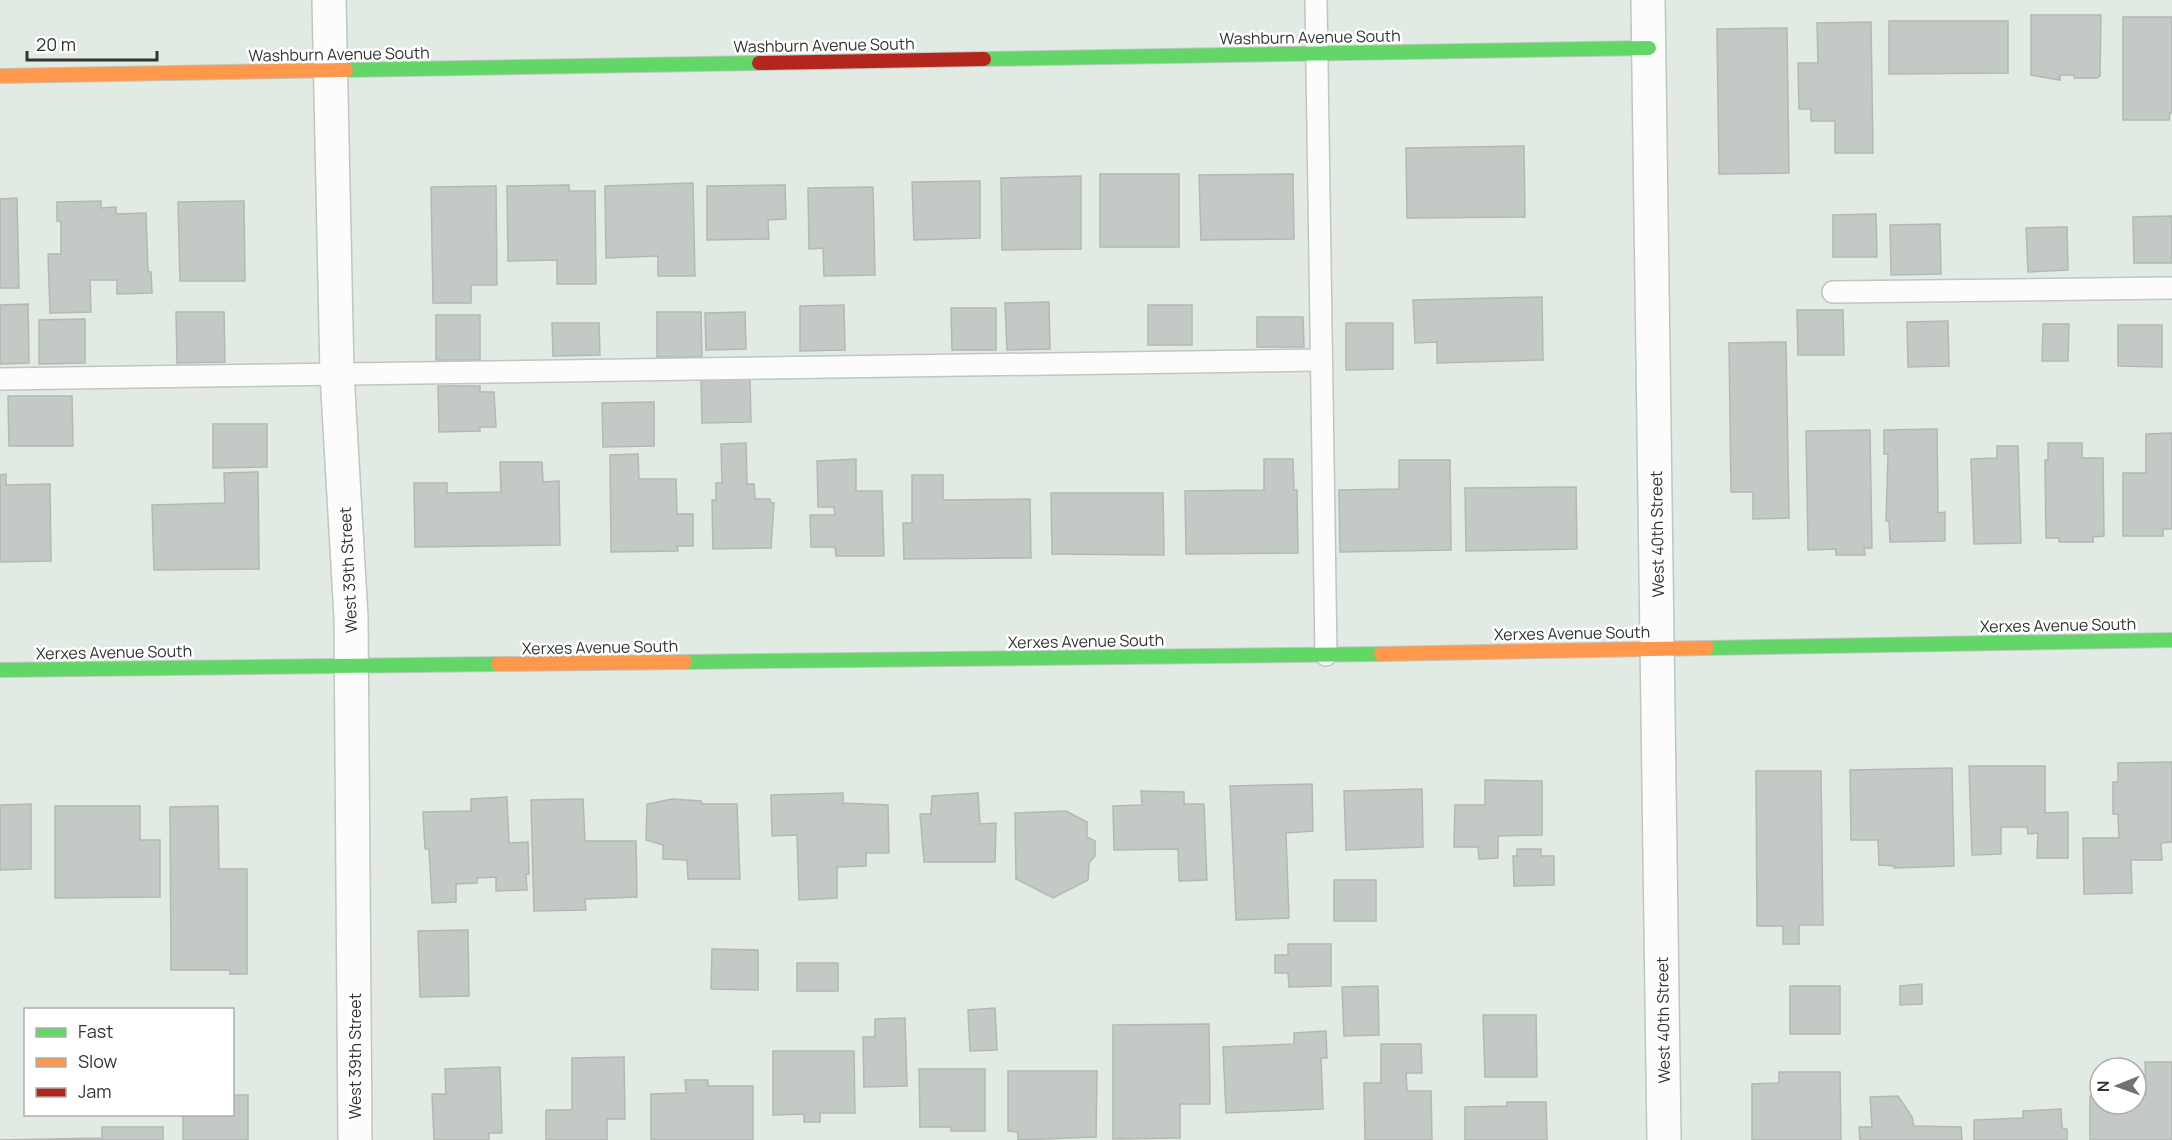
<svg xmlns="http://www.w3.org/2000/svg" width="2172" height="1140" viewBox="0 0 2172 1140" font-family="Manrope,sans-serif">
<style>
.building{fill:#c3cac5;stroke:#b3b8b4;stroke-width:1.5}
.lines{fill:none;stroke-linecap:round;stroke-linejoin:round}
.lane-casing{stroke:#c0c6c1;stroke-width:24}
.street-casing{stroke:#c0c6c1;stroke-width:36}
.fast-casing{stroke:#c0c6c1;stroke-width:16}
.slow-casing{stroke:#c0c6c1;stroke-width:16}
.jam-casing{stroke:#c0c6c1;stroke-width:16}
.lane{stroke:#fbfcfb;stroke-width:21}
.street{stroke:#fbfcfb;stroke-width:33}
.fast{stroke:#63d668;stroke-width:14}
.slow{stroke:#ff974d;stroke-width:14}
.jam{stroke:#b3261e;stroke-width:14}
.labels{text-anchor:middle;stroke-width:5;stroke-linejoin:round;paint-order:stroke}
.street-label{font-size:16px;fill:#303531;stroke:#fff}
</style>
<rect width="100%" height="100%" fill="#e2eae4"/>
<g class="building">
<path d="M2031 15H2101L2100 76 2097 78H2074V75H2060V80L2031 75Z"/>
<path d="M2123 17H2172V113H2170L2169 120H2123Z"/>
<path d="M1889 21H2008V73L1889 74Z"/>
<path d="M1871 22 1873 153H1835V121H1811V109H1799L1798 63H1818L1817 23Z"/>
<path d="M1787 28 1789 173 1719 174 1717 29Z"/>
<path d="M1524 146 1525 217 1407 218 1406 148Z"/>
<rect x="1100" y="174" width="79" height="73"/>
<path d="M1293 174 1294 239 1201 240 1199 175Z"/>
<path d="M1081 176V249L1002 250 1001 178Z"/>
<path d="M980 181V238L914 240 912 182Z"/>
<path d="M693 183 695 276H658V256L606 258 605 186Z"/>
<path d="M569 185V191H595L596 284H557V260L508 261 507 186Z"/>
<path d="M785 185 786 219 768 220 769 239 707 240V186Z"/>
<path d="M496 186 497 285H471V303H433L431 187Z"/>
<path d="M873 187 875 275 824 276 823 248 809 249 808 188Z"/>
<path d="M17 198 19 288H0V199Z"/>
<path d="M101 201V208L116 207V214L146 213 148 272H151L152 293 117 294V280H90L91 312 50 313 48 254H61V222L57 221V202Z"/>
<path d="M244 201 245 281H180L178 202Z"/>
<path d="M1876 214 1877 257H1833V215Z"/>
<path d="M2172 216V263H2134L2133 217Z"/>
<path d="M1940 224 1941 274 1891 275 1890 225Z"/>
<path d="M2067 227 2068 270 2028 272 2026 228Z"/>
<path d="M1542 297 1543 360 1437 363V342L1415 343 1413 300Z"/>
<path d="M1049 302 1050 349 1007 350 1005 303Z"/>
<path d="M28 304 29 363 0 364V305Z"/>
<path d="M844 305 845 350 800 351V306Z"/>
<rect x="1148" y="305" width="44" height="40"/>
<path d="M951 308H996V350H952Z"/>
<path d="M1797 310H1843L1844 355H1798Z"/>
<path d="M176 312H224L225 362 177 363Z"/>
<path d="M657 312H701L702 357H657Z"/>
<path d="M745 312 746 349 706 350 705 313Z"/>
<rect x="436" y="315" width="44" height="45"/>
<path d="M1257 317H1303L1304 347H1257Z"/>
<path d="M85 319V363L39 364V320Z"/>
<path d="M1948 321 1949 366 1908 367 1907 322Z"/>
<path d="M552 323H599L600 355 553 356Z"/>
<path d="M1346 323H1393V369L1346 370Z"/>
<path d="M2043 324H2069L2068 361H2042Z"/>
<path d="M2118 325H2162V367L2118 366Z"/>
<path d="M1786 342 1789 518 1753 519V492H1731L1729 343Z"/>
<path d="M750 378 751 422 702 423 701 379Z"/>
<path d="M438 386H480V392H494L496 427H480V431L439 432Z"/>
<path d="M8 396H72L73 446H9Z"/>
<path d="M654 402V446L603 447 602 403Z"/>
<path d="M213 424H267V467L213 468Z"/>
<path d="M1937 429 1938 513 1945 512V541L1890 542 1889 521H1886L1888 454H1884V430Z"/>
<path d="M1870 430 1872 548H1864L1865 555H1836V549L1808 550 1806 431Z"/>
<path d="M2172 433V529H2163V536H2123V473H2146V434Z"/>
<path d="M746 443 747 484H754L755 499H770L771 503H774L771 548 713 549 712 500H716V483H722L721 444Z"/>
<path d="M2048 443H2082V458H2103L2104 536 2093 537V542H2059V538H2046L2045 460H2048Z"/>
<path d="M1997 446H2018L2021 543 1974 544 1971 459 1997 458Z"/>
<path d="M638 454 639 479H676L677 514H693V546H677L678 551 611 552 610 455Z"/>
<path d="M856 459V491H882L884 556H836L835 547H811L810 515H835L834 507H818L817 461Z"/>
<path d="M1264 459H1293L1294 490H1297L1298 553 1186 554 1185 491 1264 490Z"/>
<path d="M1399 460H1450L1451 550 1340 552 1339 490 1399 489Z"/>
<path d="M500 462H542L543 482 559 481 560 545 415 547 414 483H447V493L501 492Z"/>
<path d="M258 472 259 569 154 570 152 505 225 503 224 473Z"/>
<path d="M6 474V485L50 484 51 561 0 562V475Z"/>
<path d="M912 475H943V500L1030 499 1031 558 904 559 903 523H912Z"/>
<path d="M1576 487 1577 549 1466 551 1465 488Z"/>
<path d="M1051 493H1163L1164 555 1052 554Z"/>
<path d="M2172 762V842L2161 843 2162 860H2131L2132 893 2084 894 2083 838H2119L2118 814H2113V782H2118V763Z"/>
<path d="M1969 766H2045V813L2068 812V858H2037L2038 833 2028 834 2027 827H2001V854L1972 855Z"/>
<path d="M1952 768 1954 866 1894 868V866L1879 865 1878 840H1851L1850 770Z"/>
<path d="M1756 771H1821L1823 925H1799V944H1783V926H1757Z"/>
<path d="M1485 780 1542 781V835L1498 836V858L1479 859 1478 847H1454L1455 805H1485Z"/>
<path d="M1312 784 1313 831 1286 833 1289 918 1236 920 1230 786Z"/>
<path d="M1422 789 1423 847 1346 850 1344 791Z"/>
<path d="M1141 791 1184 792V804H1204L1207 880 1179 881 1178 849 1114 850 1113 806 1142 805Z"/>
<path d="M843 793V803L888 805 889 853H866V866L837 867V898L799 900 797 835 772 836 771 795Z"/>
<path d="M978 793 980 824 996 823 995 862H924L920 814H931L932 796Z"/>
<path d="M507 797 509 843 528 842 529 874H526L527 890 496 891V877L477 878V883L456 884V902L432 903 429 849H425L423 812 471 811V799Z"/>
<path d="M583 799 585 841H636L637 897 585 899 586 910 534 911 531 800Z"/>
<path d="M672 799 701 801 702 804H737L740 879H688L687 860 663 859V845L646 840 647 804Z"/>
<path d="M31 804V869L0 870V805Z"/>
<path d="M55 806H140V840H160V897L55 898Z"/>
<path d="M218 806 219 869H247V974H230V970H171L170 807Z"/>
<path d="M1066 811 1087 822V837L1095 841V856L1089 863 1088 880 1053 898 1016 879 1015 813Z"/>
<path d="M1517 849H1541V856H1554V885L1514 886 1513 856H1517Z"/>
<rect x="1334" y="880" width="42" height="41"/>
<path d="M468 930 469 996 420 997 418 931Z"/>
<path d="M1288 944H1331V986L1289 987 1288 973H1275V955H1288Z"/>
<path d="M712 949 758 950V990L711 989Z"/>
<rect x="797" y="963" width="41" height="28"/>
<path d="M1922 984V1004L1900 1005V986Z"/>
<path d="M1378 986 1379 1035 1344 1036 1342 987Z"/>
<rect x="1790" y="986" width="50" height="48"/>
<path d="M995 1008 997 1050 970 1051 968 1010Z"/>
<path d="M1483 1015H1536L1537 1077H1485Z"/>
<path d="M905 1018 907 1086 864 1087 863 1037H875V1019Z"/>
<path d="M1209 1024 1210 1104H1180V1138L1113 1139V1025Z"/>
<path d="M1326 1031 1327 1058H1321L1323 1109 1226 1113 1223 1047 1294 1044V1033Z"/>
<path d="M1381 1044H1421L1422 1073H1406L1407 1091H1431L1432 1140H1365L1364 1083H1381Z"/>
<path d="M773 1051H854L855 1113H820V1122H804V1114L773 1115Z"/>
<path d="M624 1057 625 1119H607V1140H546V1110H572V1058Z"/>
<path d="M2145 1062H2172V1140H2090V1096H2100V1104H2136V1095H2146Z"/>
<path d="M500 1067 502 1133H489V1140H434L432 1094H446L445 1069Z"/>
<path d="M919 1069H985V1131H951V1127H920Z"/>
<path d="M1008 1071H1097L1096 1137 1018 1140V1132L1008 1131Z"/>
<path d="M1779 1072H1840L1841 1140H1752V1084L1779 1083Z"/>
<path d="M685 1080H708V1086H753V1140H651V1094L686 1093Z"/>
<path d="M232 1095H248V1140H183V1114H232Z"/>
<path d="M1898 1096 1912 1117 1914 1126 1961 1127 1962 1140H1860L1859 1127H1872L1870 1097Z"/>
<path d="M1507 1102H1546L1547 1140H1465V1107L1507 1106Z"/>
<path d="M2061 1109 2062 1128 2067 1129V1140H1974V1120L2023 1118V1111Z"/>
<path d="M102 1127H163V1140H0L102 1138Z"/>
</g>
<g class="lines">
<defs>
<g id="lane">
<path d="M1316 0 1326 655"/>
<path d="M1833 292 2172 288"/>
<path d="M0 379 1321 360"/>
</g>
<g id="street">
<path d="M329 0 337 374 351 617 355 1140"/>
<path d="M1648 0C1655 380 1661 760 1664 1140"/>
</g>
<g id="fast">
<path d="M984 59 1649 48"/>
<path d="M346 70 759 63"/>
<path d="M1707 648 2172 640"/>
<path d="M685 662 1381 654"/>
<path d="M0 670 498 664"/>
</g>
<g id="slow">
<path d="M0 76 346 70"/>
<path d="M1381 654 1707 648"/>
<path d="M498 664 685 662"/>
</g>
<path id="jam" d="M759 63 984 59"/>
</defs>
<use href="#lane" class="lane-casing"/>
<use href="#street" class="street-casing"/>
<use href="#fast" class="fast-casing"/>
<use href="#slow" class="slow-casing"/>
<use href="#jam" class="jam-casing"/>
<use href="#lane" class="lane"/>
<use href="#street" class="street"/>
<use href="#fast" class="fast"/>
<use href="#slow" class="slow"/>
<use href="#jam" class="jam"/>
</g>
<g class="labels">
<g class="street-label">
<text transform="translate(1310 37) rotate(-1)" y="6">Washburn Avenue South</text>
<text transform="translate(824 45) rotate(-1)" y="6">Washburn Avenue South</text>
<text transform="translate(339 54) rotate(-1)" y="6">Washburn Avenue South</text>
<text transform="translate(1657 534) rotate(-91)" y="6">West 40th Street</text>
<text transform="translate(348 570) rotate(-93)" y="6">West 39th Street</text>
<text transform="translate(2058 625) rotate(-1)" y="6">Xerxes Avenue South</text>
<text transform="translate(1572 633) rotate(-1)" y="6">Xerxes Avenue South</text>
<text transform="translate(1086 641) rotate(-1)" y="6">Xerxes Avenue South</text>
<text transform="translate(600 647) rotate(-1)" y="6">Xerxes Avenue South</text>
<text transform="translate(114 652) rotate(-1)" y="6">Xerxes Avenue South</text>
<text transform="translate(1663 1020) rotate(-91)" y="6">West 40th Street</text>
<text transform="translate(355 1056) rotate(-90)" y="6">West 39th Street</text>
</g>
</g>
<rect x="24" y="1008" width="210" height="108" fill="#ffffff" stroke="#acaead" stroke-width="1.5"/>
<rect x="36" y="1028" width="30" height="9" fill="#63d668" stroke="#acaead" stroke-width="1.5"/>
<text x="78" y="1038" font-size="18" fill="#303531">Fast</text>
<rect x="36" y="1058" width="30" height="9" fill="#ff974d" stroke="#acaead" stroke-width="1.5"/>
<text x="78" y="1068" font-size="18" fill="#303531">Slow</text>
<rect x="36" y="1088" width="30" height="9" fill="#b3261e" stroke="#acaead" stroke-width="1.5"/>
<text x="78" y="1098" font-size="18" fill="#303531">Jam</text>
<g transform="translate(2118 1086) rotate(269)"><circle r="28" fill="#ffffff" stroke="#acaead" stroke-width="1.5"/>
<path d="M0-4.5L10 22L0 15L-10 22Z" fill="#6e7470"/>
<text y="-9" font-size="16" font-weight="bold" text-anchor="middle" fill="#303531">N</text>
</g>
<path d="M27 51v9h130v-9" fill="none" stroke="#303531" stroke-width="3"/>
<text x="36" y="51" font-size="18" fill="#303531" stroke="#ffffff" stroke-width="4.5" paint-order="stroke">20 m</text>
</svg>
